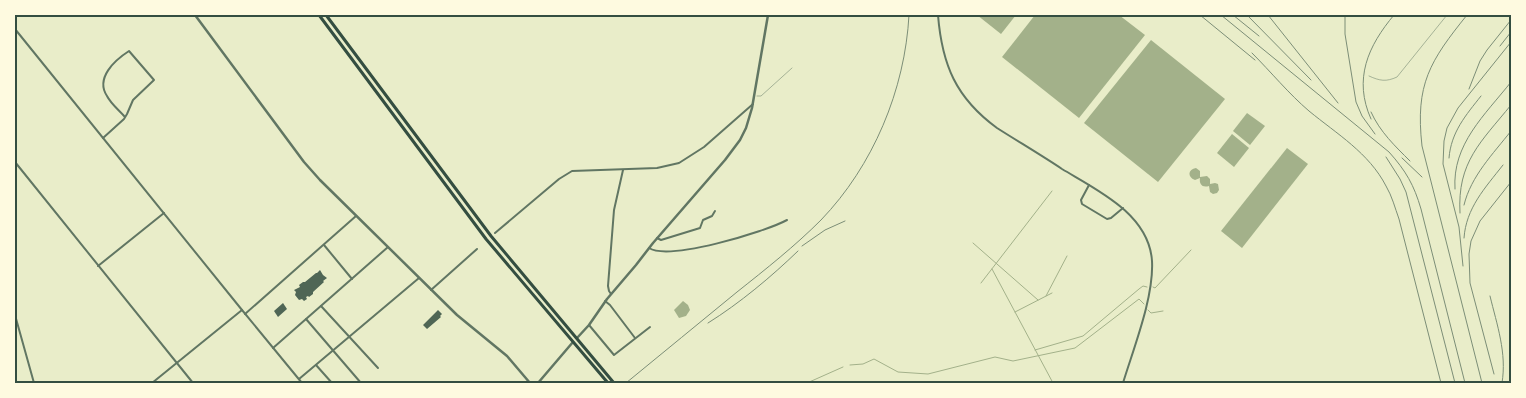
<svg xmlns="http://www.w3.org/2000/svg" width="1526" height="398" viewBox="0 0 1526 398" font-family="Jost,sans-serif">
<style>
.water{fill:#a3b18a}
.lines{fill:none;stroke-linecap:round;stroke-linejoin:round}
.stream{stroke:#a3b18a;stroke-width:1}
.building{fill:#4f6655}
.service{stroke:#617663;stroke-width:0.5}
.minor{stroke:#617663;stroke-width:2}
.tertiary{stroke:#617663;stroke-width:2.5}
.primary{stroke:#344e41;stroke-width:3}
.rail{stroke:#7c8e77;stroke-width:1}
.neatline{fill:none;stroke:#344e41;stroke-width:2}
</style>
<rect width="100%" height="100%" fill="#e9edc9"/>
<g class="water">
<path d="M977 15H1016L1001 34Z"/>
<path d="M1035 15H1119L1145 35 1079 118 1002 57Z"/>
<path d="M1151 40 1225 99 1158 182 1084 123Z"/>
<path d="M1247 113 1265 126 1250 145 1233 131Z"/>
<path d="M1232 134 1249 148 1234 167 1217 153Z"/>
<path d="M1287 148 1308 164 1242 248 1221 231Z"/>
<path d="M1196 168 1200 171V177L1207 176 1210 179V184L1215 183 1218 184 1219 190 1217 193 1213 194 1210 192 1209 186C1202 188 1199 184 1200 178L1195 180C1187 177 1188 169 1196 168Z"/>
<path d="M683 301 688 305 690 310 686 316 679 318 674 310Z"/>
</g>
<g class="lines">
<g class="stream">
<path d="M973 243 1038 300"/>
<path d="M992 269 1053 383"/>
<path d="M981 283 1052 191"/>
<path d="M1153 287 1155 288 1191 250"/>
<path d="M1046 296 1067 256"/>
<path d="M1148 310 1151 313 1163 311"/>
<path d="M1015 312 1052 293"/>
<path d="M1035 350 1083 336 1139 289 1143 286 1147 287"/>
<path d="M850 365 863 364 874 359 898 372 928 374 995 357 1013 361 1075 348 1079 345 1139 299 1144 304"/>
<path d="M807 383 843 367"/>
</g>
</g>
<g class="building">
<path d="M320 270 323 275 327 278 323 281 324 282 313 292V294L309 297 308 296 306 297 307 299 304 301 302 299 299 300 295 295 296 292 294 290 300 287 299 285 303 282H305L316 273H317Z"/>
<path d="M283 303 287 309 278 317 274 311Z"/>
<path d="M438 310 442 314 440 316 441 317 427 329 423 325Z"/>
</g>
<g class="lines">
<g class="service">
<path d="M1369 76C1380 81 1386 82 1397 77L1447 15"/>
<path d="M757 96H761L792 68"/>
</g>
<g class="minor">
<path d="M938 15C942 65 956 98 997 128 1019 142 1041 155 1062 169 1097 190 1149 214 1152 261 1154 297 1134 347 1123 383"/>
<path d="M15 29 242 310 302 383"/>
<path d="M103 138 124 119 127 114 133 100 154 80 129 51C115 60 95 78 107 96 111 104 119 110 125 117"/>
<path d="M15 162 193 383"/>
<path d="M1089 185 1081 200 1082 204 1107 219 1111 218 1123 208"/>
<path d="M495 233 559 179 572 171 657 168 679 163 704 147 753 104"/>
<path d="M657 238 661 240 700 228 703 220 712 216 715 211"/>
<path d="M324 245 352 279"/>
<path d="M649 248C669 261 765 232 787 220"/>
<path d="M98 266 164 213"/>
<path d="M431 290 477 249"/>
<path d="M611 294 609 291 608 286 614 210 623 170"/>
<path d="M605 301 610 305 635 338"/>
<path d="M321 306 378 368"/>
<path d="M245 314 356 216"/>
<path d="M15 315 34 383"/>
<path d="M306 319 361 383"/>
<path d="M589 325 614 355 650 327"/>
<path d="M273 348 388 247"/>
<path d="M316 365 332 383"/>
<path d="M299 379 419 278"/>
<path d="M152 383 242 310"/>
</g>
<g class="tertiary">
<path d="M195 15 304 162 320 180 457 315 507 356 530 383"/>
<path d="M577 338 589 325 607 299 636 265 653 243 725 160 740 140 746 128 752 108 768 15"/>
<path d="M538 383 573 342"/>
</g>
<g class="primary">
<path d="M319 15 486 239 608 383"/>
<path d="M326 15 491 236 614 383"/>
</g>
<g class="rail">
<path d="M1200 15 1255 60"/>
<path d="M1221 15 1389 152C1406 171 1414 185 1421 209L1465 383"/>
<path d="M1233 15 1259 36"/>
<path d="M1247 15 1311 80"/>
<path d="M1268 15 1338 103"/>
<path d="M1345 15V34L1356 102 1362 116 1375 134"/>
<path d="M1467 15C1430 61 1415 84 1422 146L1482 383"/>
<path d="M1500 46 1511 32"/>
<path d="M1252 53C1271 72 1289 94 1309 111 1337 134 1369 153 1386 186 1392 196 1395 208 1399 219L1441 383"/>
<path d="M1469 89 1480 61 1487 50 1511 20"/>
<path d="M1371 112C1380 132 1395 146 1410 161"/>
<path d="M1371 119C1353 79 1368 46 1394 15"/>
<path d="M1386 157 1400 179 1406 192 1455 383"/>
<path d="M1402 158 1422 177"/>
<path d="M1449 158C1451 132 1466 115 1481 96"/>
<path d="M1455 189C1452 144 1485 115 1511 82"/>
<path d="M1464 205C1471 176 1493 154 1511 131"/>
<path d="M1460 213C1457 162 1481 142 1511 105"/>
<path d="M1464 238C1466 208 1485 188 1503 165"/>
<path d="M802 246 825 230 845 221"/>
<path d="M1463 266 1459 227 1443 164 1444 141 1447 128 1458 108 1511 42"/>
<path d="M1490 296C1497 325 1507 353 1502 383"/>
<path d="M708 323C740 303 771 277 798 251"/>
<path d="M1494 374 1470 283 1469 254 1471 241 1480 221 1511 182"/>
<path d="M626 383C663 353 700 322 737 292 766 269 795 246 821 220 873 166 905 90 909 15"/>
</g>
</g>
<rect width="1526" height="398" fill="none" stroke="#fefae0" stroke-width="32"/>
<rect x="16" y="16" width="1494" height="366" class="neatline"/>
</svg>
